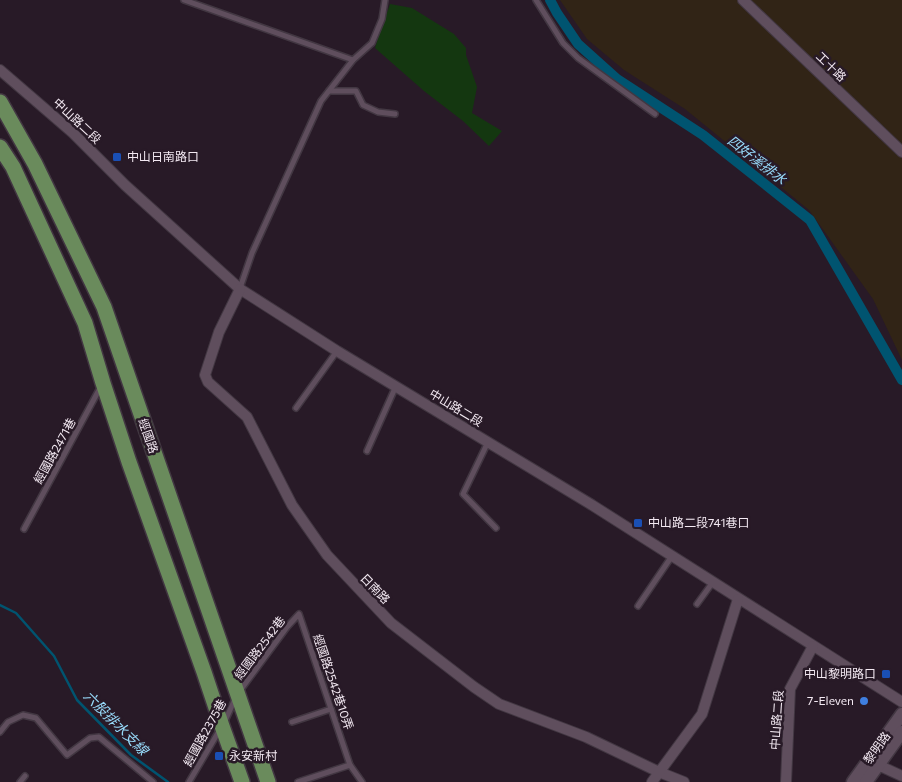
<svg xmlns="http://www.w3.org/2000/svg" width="902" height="782" viewBox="0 0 902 782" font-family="Commissioner,'Noto Sans TC',sans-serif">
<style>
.industrial{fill:#312416}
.green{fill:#143710}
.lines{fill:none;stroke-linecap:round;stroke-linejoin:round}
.stream{stroke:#005470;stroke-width:2.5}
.canal{stroke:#005470;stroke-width:10}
.service-casing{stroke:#423742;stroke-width:8}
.minor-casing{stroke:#423742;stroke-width:12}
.tertiary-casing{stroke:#423742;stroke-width:15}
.primary-casing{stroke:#423742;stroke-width:18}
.service{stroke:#5f4e5d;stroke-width:5}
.minor{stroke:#5f4e5d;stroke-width:10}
.tertiary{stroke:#5f4e5d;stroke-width:12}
.primary{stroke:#6a8b5c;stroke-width:15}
.transit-dot{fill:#1a4fb4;stroke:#281a27;stroke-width:2}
.shop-dot{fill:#3f7fe0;stroke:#281a27;stroke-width:2}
.labels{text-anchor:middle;stroke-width:5;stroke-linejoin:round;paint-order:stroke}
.street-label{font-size:12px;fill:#f3e9f2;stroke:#281a27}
.poi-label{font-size:12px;fill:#f3e9f2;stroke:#281a27;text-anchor:start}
.water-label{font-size:14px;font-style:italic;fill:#97d9f9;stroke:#281a27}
</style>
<rect width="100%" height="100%" fill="#281a27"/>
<path class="industrial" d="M560 0H902V360L873 299 809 210 685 109 624 70 587 39Z"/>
<path class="green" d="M390 4 412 8 454 34 466 48V55L477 87 472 113 502 131 489 146 463 121 424 91 375 48 378 38Z"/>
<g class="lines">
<path class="stream" d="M0 605 16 613 54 656 77 700 131 755 168 782"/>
<path class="canal" d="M550 0 557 13 578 44 617 79 703 135 810 220 902 380"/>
<defs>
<g id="service">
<path d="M184 0 353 60"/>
<path d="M536 0 563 43 578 58 655 114"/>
<path d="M329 91H356L363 105 378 112 395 114"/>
<path d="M240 288 252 253 321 101 353 60 372 43 382 19 385 0"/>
<path d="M296 408 337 351"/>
<path d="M488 442 463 494 496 528"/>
<path d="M367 451 396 386"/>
<path d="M24 529 100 388"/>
<path d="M697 604 713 582"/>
<path d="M638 606 672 556"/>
<path d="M239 692 287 627 299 614 350 765 298 782"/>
<path d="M225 721 235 699"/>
<path d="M292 722 331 709"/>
<path d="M0 732 8 722 23 715 36 718 67 755 90 738 99 737 153 782"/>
<path d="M350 765 362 782"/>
<path d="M20 782 25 776"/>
<path d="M189 782 219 731"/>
</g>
<g id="minor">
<path d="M743 0 902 152"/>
<path d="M0 70 73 133 125 185 240 289 337 351 592 505 902 702"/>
<path d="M240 289 219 332 205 375 208 382 247 417 292 505 327 555 391 623 474 687 499 704 586 737 659 772 684 782"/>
<path d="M878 765 902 776"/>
<path d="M652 782 702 714 738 599"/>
<path d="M786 782 790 689 813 646"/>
</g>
<g id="tertiary">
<path d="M853 782 902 714"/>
<path d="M866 782 902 732"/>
</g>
<g id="primary">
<path d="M0 102 35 164 104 307 268 782"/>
<path d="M0 147 13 167 85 323 103 383 129 462 204 672 222 726 242 782"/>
</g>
</defs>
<use href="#service" class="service-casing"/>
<use href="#minor" class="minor-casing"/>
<use href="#tertiary" class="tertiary-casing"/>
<use href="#primary" class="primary-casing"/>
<use href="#service" class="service"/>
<use href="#minor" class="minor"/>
<use href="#tertiary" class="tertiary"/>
<use href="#primary" class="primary"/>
</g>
<g class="transit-dot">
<rect x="112" y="152" width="10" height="10" rx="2.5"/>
<rect x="633" y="518" width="10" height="10" rx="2.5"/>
<rect x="881" y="669" width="10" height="10" rx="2.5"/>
<rect x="214" y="751" width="10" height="10" rx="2.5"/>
</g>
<circle class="shop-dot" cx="864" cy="701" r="5"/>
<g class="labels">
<g class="street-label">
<text transform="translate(831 67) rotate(44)" y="4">工十路</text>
<text transform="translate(77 121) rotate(43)" y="4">中山路二段</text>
<text transform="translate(456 408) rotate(31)" y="4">中山路二段</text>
<text transform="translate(148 436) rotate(71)" y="4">經國路</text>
<text transform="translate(55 451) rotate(-61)" y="4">經國路2471巷</text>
<text transform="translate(375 589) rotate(46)" y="4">日南路</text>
<text transform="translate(260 648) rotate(-53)" y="4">經國路2542巷</text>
<text transform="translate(333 682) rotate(71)" y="4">經國路2542巷10弄</text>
<text transform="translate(777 720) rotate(-86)" y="4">中山路二段</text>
<text transform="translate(205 733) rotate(-61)" y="4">經國路2375巷</text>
<text transform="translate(877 748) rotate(-54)" y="4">黎明路</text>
</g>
<g class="poi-label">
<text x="127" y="161">中山日南路口</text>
<text x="648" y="527">中山路二段741巷口</text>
<text x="876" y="678" text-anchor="end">中山黎明路口</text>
<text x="854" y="705" text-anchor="end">7-Eleven</text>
<text x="229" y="760">永安新村</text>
</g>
<g class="water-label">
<text transform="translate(757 160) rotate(38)" y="5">四好溪排水</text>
<text transform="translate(116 723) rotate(45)" y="5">六股排水支線</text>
</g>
</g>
</svg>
